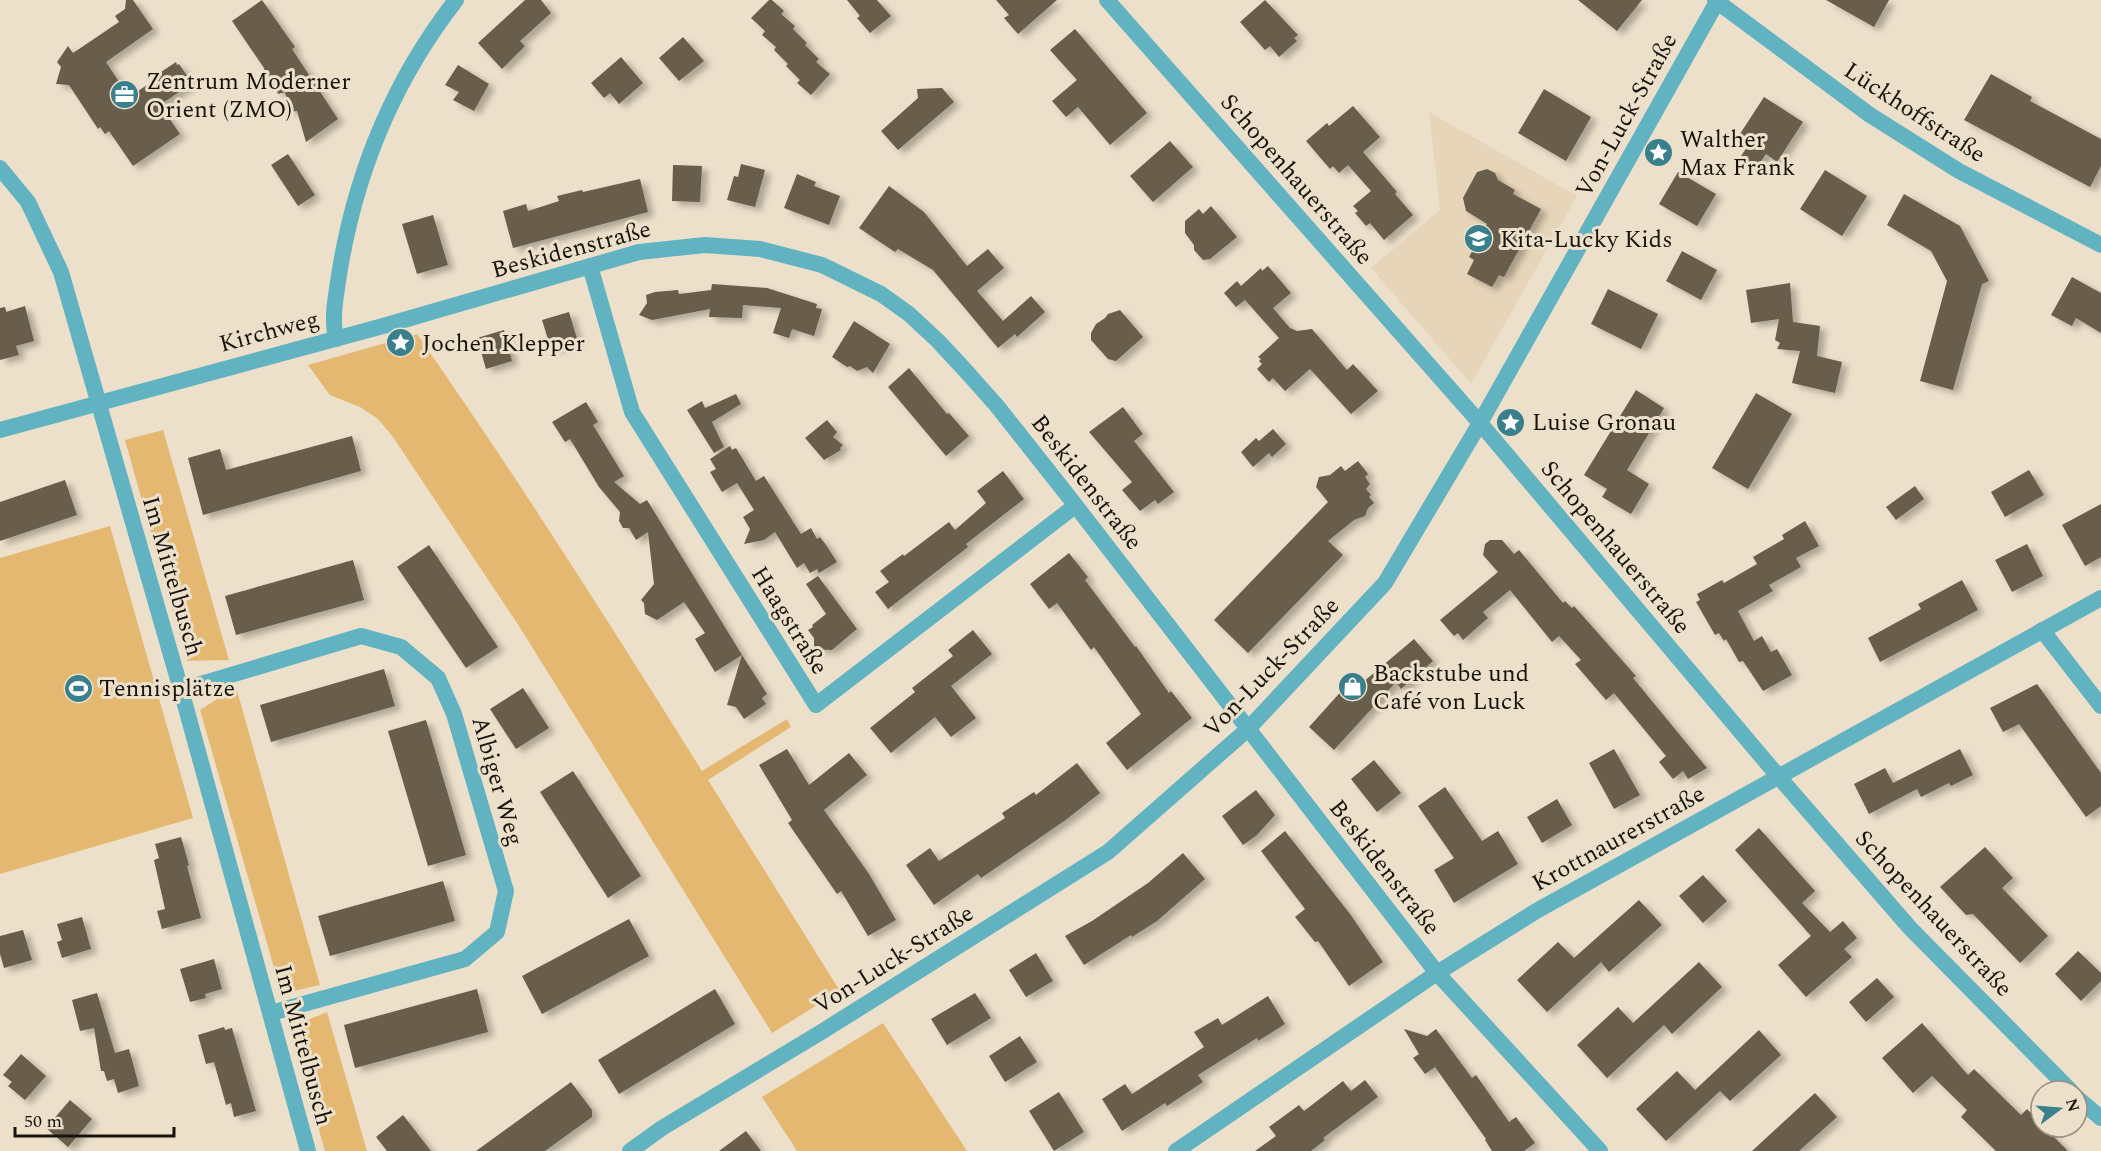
<svg xmlns="http://www.w3.org/2000/svg" width="2101" height="1151" viewBox="0 0 2101 1151" font-family="Spectral,serif">
<style>
.built{fill:#e7d5b9}
.green{fill:#e4b870}
.building{fill:#695d4b;filter:url(#shadow)}
.lines{fill:none;stroke-linecap:round;stroke-linejoin:round}
.minor{stroke:#62b3c2;stroke-width:16}
.labels{text-anchor:middle;stroke-width:6;stroke-linejoin:round;paint-order:stroke}
.poi-label{font-size:24px;fill:#18140c;stroke:#ede0cb;text-anchor:start}
.street-label{font-size:24px;fill:#18140c;stroke:#ede0cb}
</style>
<defs>
<filter id="shadow"><feDropShadow dx="6" dy="4" stdDeviation="3" flood-color="#0004"/></filter>
</defs>
<rect width="100%" height="100%" fill="#ede0cb"/>
<path class="built" d="M1429 112 1577 196 1471 384 1371 268 1440 210Z"/>
<g class="green">
<path d="M417 334C517 477 610 624 702 771L787 719 791 727 708 780 840 991 772 1033 519 626 393 437 378 419 360 407 330 395 308 365Z"/>
<path d="M163 430 229 660 187 661 125 440Z"/>
<path d="M110 526 193 818 0 874V558Z"/>
<path d="M236 687 320 985 289 992 279 985 200 710Z"/>
<path d="M327 1012 367 1151H325L291 1033 296 1025Z"/>
<path d="M883 1023 967 1151H797L762 1097Z"/>
</g>
<g class="building">
<path d="M126 0H133L153 29 106 62 129 97 162 75 161 72 176 62 177 65 179 64 192 83 160 105 180 134 133 166 109 131 105 134 100 127 98 129 69 85 56 84 61 67 57 62 68 46 73 53 119 22 115 16 125 9Z"/>
<path d="M262 0 295 47 292 49 338 119 306 142 297 111 290 112 285 92 278 94 272 75 266 76 264 68 232 21Z"/>
<path d="M525 0H541L551 13 520 41 525 46 502 69 478 43Z"/>
<path d="M769 0H772L784 11 781 14 795 26 793 29 807 43 805 45 819 59 816 62 830 74 811 95 797 83 800 80 786 66 788 64 774 50 776 47 762 35 765 31 751 18Z"/>
<path d="M847 0H877L891 16 870 33 857 18 860 16Z"/>
<path d="M996 0H1057L1018 34 1004 18 1009 15Z"/>
<path d="M1265 0 1298 35 1294 38 1297 41 1279 57 1270 46 1265 50 1240 22Z"/>
<path d="M1578 0H1642L1617 31Z"/>
<path d="M1826 0H1889L1874 27Z"/>
<path d="M1075 29 1147 113 1110 145 1078 107 1066 117 1052 101 1077 80 1050 50Z"/>
<path d="M683 37 704 61 679 81 659 58Z"/>
<path d="M621 57 643 83 619 104 610 93 604 98 591 83Z"/>
<path d="M458 65 489 84 474 111 453 100 459 92 445 85Z"/>
<path d="M1991 74 2032 97 2030 101 2101 139V166L2090 187 1964 120Z"/>
<path d="M942 88 954 102 898 150 881 131 918 98 917 89Z"/>
<path d="M1544 89 1591 117 1566 161 1518 133Z"/>
<path d="M1764 97 1803 122 1777 162 1766 154 1757 167 1741 156 1749 144 1738 137Z"/>
<path d="M1353 106 1380 137 1363 152 1397 192 1395 194 1413 215 1384 240 1370 223 1366 226 1355 213 1358 211 1353 206 1371 191 1348 165 1339 173 1333 166 1330 169 1306 141 1327 123 1329 126Z"/>
<path d="M1170 141 1193 167 1153 202 1130 176Z"/>
<path d="M288 154 315 195 298 206 271 165Z"/>
<path d="M741 164 765 170 755 207 727 200 734 176 738 177Z"/>
<path d="M673 165 702 166 700 202 672 201Z"/>
<path d="M1487 169 1495 173 1498 180 1515 190 1513 194 1541 209 1504 277 1499 275 1492 287 1467 274 1474 260 1469 257 1487 224 1466 211 1463 198 1477 172Z"/>
<path d="M1825 170 1867 196 1842 236 1800 209Z"/>
<path d="M1678 172 1716 194 1697 226 1659 204Z"/>
<path d="M797 174 816 182 814 186 840 196 829 225 784 208Z"/>
<path d="M640 179 648 212 513 248 503 211 526 204 528 211 559 201 557 196 582 190 583 192Z"/>
<path d="M889 186 924 212 967 266 988 249 1004 268 977 291 1003 321 1031 296 1045 312 1017 337 1015 334 998 348 933 270 898 249 895 252 859 228Z"/>
<path d="M1904 194 1960 226 1989 281 1982 284 1953 390 1920 381 1947 281 1931 251 1887 225Z"/>
<path d="M1211 206 1237 237 1210 259 1203 260 1194 250V245L1185 233V221L1199 209 1203 214Z"/>
<path d="M433 215 448 265 417 274 402 224Z"/>
<path d="M1682 251 1717 270 1701 300 1666 281Z"/>
<path d="M1268 266 1291 293 1273 308 1290 328 1297 331 1312 329 1347 370 1353 364 1378 391 1351 414 1310 369 1285 391 1273 378 1269 382 1257 369 1262 364 1259 361 1261 359 1258 357 1279 338 1245 300 1236 307 1224 293 1237 281 1241 286 1261 268 1262 271Z"/>
<path d="M2072 277 2101 293V333L2076 318 2072 326 2051 315Z"/>
<path d="M1790 283 1793 322 1820 326 1817 356 1842 362 1835 393 1792 383 1800 351 1777 349 1780 343 1775 340 1779 319 1751 323 1746 290Z"/>
<path d="M712 284 767 288 817 304 816 308 822 309 814 336 792 329 789 338 773 333 781 308 743 305 742 318 709 317 710 309 652 320 639 315 647 303 646 295 655 292 678 290 679 294 711 290Z"/>
<path d="M1608 289 1658 314 1641 349 1591 324Z"/>
<path d="M25 306 34 341 16 346 19 355 0 360V308L5 307 7 315 6 312Z"/>
<path d="M1120 310 1143 337 1116 361 1108 359 1091 340V333L1096 324 1105 318 1108 314Z"/>
<path d="M569 312 578 342 551 349 542 320Z"/>
<path d="M854 321 890 344 873 373 867 367 857 371 850 366 847 367 832 357Z"/>
<path d="M504 330 512 361 486 369 477 338Z"/>
<path d="M909 368 947 414 949 413 969 436 946 456 888 387Z"/>
<path d="M1636 390 1664 408 1627 470 1649 484 1631 514 1602 497 1607 489 1584 475Z"/>
<path d="M1756 393 1792 414 1748 489 1712 468Z"/>
<path d="M736 394 741 404 712 422 724 447 714 453 687 410 702 401 705 408Z"/>
<path d="M586 402 598 422 593 425 624 476 614 482 640 504 647 500 742 655 715 672 695 639 705 633 684 602 657 620 645 614 644 603 641 600 654 584 648 532 636 540 629 528H623L619 521 620 512 599 487 570 439 565 442 552 422Z"/>
<path d="M1123 407 1143 434 1134 441 1174 492 1158 504 1155 500 1140 511 1122 490 1132 482 1089 432Z"/>
<path d="M827 420 837 432 833 437 843 445 840 448 841 450 824 460 805 438Z"/>
<path d="M1273 429 1286 444 1272 457 1269 453 1253 467 1241 452 1256 438 1259 441Z"/>
<path d="M352 436 361 471 203 515 188 458 220 449 226 470Z"/>
<path d="M730 446 732 450 736 448 756 481 764 476 801 534 811 528 817 539 820 537 826 545 837 562 819 573 817 569 810 573 804 563 797 568 775 532 764 540 744 544 750 529 743 517 754 510 737 483 722 492 710 472 716 469 710 459Z"/>
<path d="M1358 461 1368 474 1365 477 1370 484 1366 489 1371 495 1369 497 1374 503 1368 508 1365 516 1354 520 1328 541 1343 555 1248 653 1214 620 1328 502 1316 487 1319 477 1330 475 1341 466 1345 471Z"/>
<path d="M2029 470 2044 495 2005 517 1991 492Z"/>
<path d="M1003 471 1024 499 966 544 968 547 888 609 875 592 889 582 880 571 903 554 904 556 949 522 955 530 986 503 977 491Z"/>
<path d="M65 480 77 515 0 541V502Z"/>
<path d="M1915 486 1924 499 1896 520 1886 507Z"/>
<path d="M2101 504V557L2085 566 2062 525Z"/>
<path d="M1805 521 1819 546 1796 558 1801 567 1769 585 1773 591 1738 611 1754 641 1762 636 1771 652 1777 649 1792 675 1763 691 1743 661 1739 662 1726 639 1724 641 1719 633 1715 635 1696 602 1700 600 1697 594 1722 580 1724 583 1757 564 1753 557 1784 539 1782 535Z"/>
<path d="M1490 540H1502L1514 554 1519 550 1563 603 1565 601 1572 608 1574 606 1636 676 1633 678 1707 768 1688 779 1683 771 1673 779 1659 762 1666 756 1614 693 1606 700 1575 664 1581 660 1559 636 1552 642 1510 590 1483 612 1488 618 1463 640 1458 633 1454 636 1440 620 1498 572 1483 555 1485 544Z"/>
<path d="M2027 544 2043 576 2012 592 1995 560Z"/>
<path d="M429 545 498 647 466 668 397 567Z"/>
<path d="M1069 553 1088 577 1085 580 1135 647 1136 646 1169 693 1171 691 1192 718 1127 770 1106 743 1141 714 1094 647 1091 650 1057 603 1049 609 1030 584Z"/>
<path d="M353 560 364 600 236 635 225 596Z"/>
<path d="M818 576 857 629 832 650 814 649V638L808 630 813 627 812 625 826 614 806 584Z"/>
<path d="M1962 580 1978 610 1880 662 1868 638 1921 609 1918 604Z"/>
<path d="M973 630 992 654 951 686 976 718 951 737 935 717 891 753 870 728 915 692 912 688 953 656 948 650Z"/>
<path d="M1414 639 1433 661 1401 689 1396 682 1334 750 1309 727 1354 677 1362 683Z"/>
<path d="M742 655 767 694 762 698 766 704 744 719 736 707 727 705Z"/>
<path d="M384 669 395 706 271 742 260 705Z"/>
<path d="M2037 684 2101 773V806L2086 817 2019 724 2003 732 1990 708Z"/>
<path d="M523 688 549 728 516 749 490 709Z"/>
<path d="M426 720 466 855 428 866 388 731Z"/>
<path d="M787 749 809 785 849 753 867 775 824 810 869 874 896 920 868 936 841 891 837 894 788 823 792 820 759 765Z"/>
<path d="M1614 749 1640 795 1614 809 1589 763Z"/>
<path d="M1960 749 1973 775 1951 786 1949 783 1921 797 1917 789 1869 814 1854 784 1885 768 1893 783Z"/>
<path d="M1374 760 1401 793 1377 812 1351 779Z"/>
<path d="M1077 763 1100 793 1067 819 1009 859 981 878 978 874 934 905 906 865 930 848 939 861 1005 818 1002 813 1034 792 1036 795Z"/>
<path d="M573 771 641 876 608 898 540 792Z"/>
<path d="M1445 787 1482 841 1498 831 1518 864 1454 903 1434 870 1454 858 1418 806Z"/>
<path d="M1256 790 1275 815 1257 835 1243 845 1222 816Z"/>
<path d="M1557 799 1572 825 1542 843 1527 817Z"/>
<path d="M1759 828 1815 891 1802 903 1830 932 1843 921 1857 938 1844 949 1852 957 1806 997 1778 965 1811 936 1735 850Z"/>
<path d="M1285 831 1350 914 1383 962 1349 986 1318 941 1315 942 1295 917 1305 909 1261 851Z"/>
<path d="M181 837 189 865 187 866 201 918 162 929 157 911 165 909 154 860 159 858 155 844Z"/>
<path d="M1985 847 2013 878 2002 888 2048 936 2020 963 1973 914 1966 915 1940 887Z"/>
<path d="M1183 853 1205 879 1157 921 1132 937 1131 935 1084 965 1065 936 1092 921 1148 883Z"/>
<path d="M1703 875 1727 901 1703 923 1679 896Z"/>
<path d="M443 881 455 921 330 956 318 916Z"/>
<path d="M1639 900 1662 925 1609 972 1601 962 1547 1012 1517 980 1558 942 1574 958Z"/>
<path d="M82 917 91 949 62 958 57 942 62 940 57 924Z"/>
<path d="M629 919 649 956 542 1014 522 976Z"/>
<path d="M23 930 32 960 4 968 0 954V936Z"/>
<path d="M2078 951 2101 973V981L2081 1001 2055 974Z"/>
<path d="M1036 953 1053 981 1026 997 1009 970Z"/>
<path d="M214 959 222 989 205 994 206 998 190 1002 180 969Z"/>
<path d="M1699 962 1722 987 1672 1034 1664 1025 1607 1078 1577 1045 1618 1007 1633 1023Z"/>
<path d="M1877 978 1894 997 1866 1022 1849 1002Z"/>
<path d="M477 989 488 1032 355 1068 344 1025Z"/>
<path d="M715 989 735 1024 619 1094 598 1060Z"/>
<path d="M97 993 115 1053 129 1049 139 1086 118 1093 114 1079 107 1081 104 1071H101L94 1028 80 1031 72 1000Z"/>
<path d="M975 993 991 1018 947 1045 931 1019Z"/>
<path d="M1268 996 1285 1024 1258 1041 1257 1038 1198 1075 1203 1082 1167 1106 1165 1103 1122 1131 1102 1099 1125 1084 1132 1094 1204 1047 1194 1032 1218 1018 1222 1025Z"/>
<path d="M1922 1023 1968 1075 1974 1069 2021 1115 2027 1109 2041 1124V1127H2044L2068 1151H1996L1961 1117 1967 1110 1932 1076 1913 1093 1882 1058Z"/>
<path d="M224 1027 225 1030 232 1028 256 1111 234 1117 231 1103 226 1105 214 1062 206 1064 198 1035Z"/>
<path d="M1404 1029 1427 1036 1436 1029 1472 1078 1476 1075 1509 1122 1516 1117 1535 1143 1524 1151H1492L1485 1140 1486 1139 1435 1067 1425 1074 1413 1058 1419 1054Z"/>
<path d="M1759 1030 1781 1055 1730 1101 1720 1091 1666 1141 1636 1109 1677 1071 1695 1090Z"/>
<path d="M1020 1036 1037 1062 1005 1082 989 1056Z"/>
<path d="M21 1054 46 1076 25 1100 8 1086 12 1082 3 1075Z"/>
<path d="M1365 1080 1378 1097 1323 1138 1325 1140 1311 1151H1255L1276 1136 1269 1127 1299 1105 1304 1111 1343 1081 1351 1091Z"/>
<path d="M571 1082 592 1110V1117L545 1151H476Z"/>
<path d="M1059 1092 1084 1132 1054 1151 1029 1111Z"/>
<path d="M1815 1093 1837 1117 1799 1151H1752Z"/>
<path d="M70 1100 92 1119 68 1147 46 1128Z"/>
<path d="M403 1115 431 1151H387L376 1137Z"/>
<path d="M746 1131 761 1151H719Z"/>
</g>
<g class="lines">
<g class="minor">
<path d="M1107 0 1480 423 1778 776 1910 928 2071 1091"/>
<path d="M1715 0 1870 115 1959 171 2101 245"/>
<path d="M0 168 28 202 61 272 181 690 308 1151"/>
<path d="M590 266 632 412 816 705 1075 506"/>
<path d="M336 339C331 317 336 297 339 275 355 174 393 81 456 0"/>
<path d="M0 430 383 326 639 252 705 245 760 249 822 265 881 294 909 314 938 341 965 370 997 406 1069 497 1437 973 1600 1151"/>
<path d="M2042 630 2101 706"/>
<path d="M181 690 361 636 401 647 438 678 454 714 506 891 497 932 465 959 271 1013"/>
<path d="M2077 1098 2101 1118"/>
<path d="M630 1151 662 1128 823 1031 1108 852 1248 729 1385 583 1480 423 1718 0"/>
<path d="M1176 1151 1437 973 1538 910 2101 598"/>
</g>
</g>
<defs>
<symbol id="office-disc" viewBox="-11 -11 22 22"><circle r="9.5" fill="#397f8c" stroke="#ede0cb"/><path d="M-6-3h4V-5.5h4V-3h4V5H-6ZM-1-4.5V-3h2v-1.5ZM-6 0V1H6V0Z" fill="#fff"/></symbol>
<symbol id="sight-disc" viewBox="-11 -11 22 22"><circle r="9.5" fill="#397f8c" stroke="#ede0cb"/><path d="M0-6L1.8-2.2L6-1.7L2.9 1.2L3.7 5.4L0 3.3L-3.7 5.4L-2.9 1.2L-6-1.7L-1.8-2.2Z" fill="#fff"/></symbol>
<symbol id="school-disc" viewBox="-11 -11 22 22"><circle r="9.5" fill="#397f8c" stroke="#ede0cb"/><path d="M0-5L7-2L0 1L-7-2ZM-4 1L0 2.5L4 1V4Q0 6-4 4Z" fill="#fff"/></symbol>
<symbol id="shop-disc" viewBox="-11 -11 22 22"><circle r="9.5" fill="#397f8c" stroke="#ede0cb"/><path d="M-5-2.5h2.3a2.7 3.5 0 0 1 5.4 0H5L5.5 6h-11ZM-1.5-2.5h3a1.5 2.3 0 0 0-3 0Z" fill="#fff"/></symbol>
<symbol id="stadium-disc" viewBox="-11 -11 22 22"><circle r="9.5" fill="#397f8c" stroke="#ede0cb"/><path d="M0-5a6.5 5 0 1 0 0 10a6.5 5 0 1 0 0-10ZM-3.5-1.8h7v3.6h-7Z" fill="#fff"/></symbol>
</defs>
<g fill-rule="evenodd">
<use href="#office-disc" x="108" y="78" width="33" height="33"/>
<use href="#sight-disc" x="1642" y="136" width="33" height="33"/>
<use href="#school-disc" x="1462" y="222" width="33" height="33"/>
<use href="#sight-disc" x="384" y="326" width="33" height="33"/>
<use href="#sight-disc" x="1494" y="406" width="33" height="33"/>
<use href="#shop-disc" x="1336" y="670" width="33" height="33"/>
<use href="#stadium-disc" x="62" y="672" width="33" height="33"/>
</g>
<g class="labels">
<g class="poi-label">
<text x="146" y="89">Zentrum Moderner<tspan x="146" dy="28">Orient (ZMO)</tspan></text>
<text x="1680" y="147">Walther<tspan x="1680" dy="28">Max Frank</tspan></text>
<text x="1500" y="247">Kita-Lucky Kids</text>
<text x="422" y="351">Jochen Klepper</text>
<text x="1532" y="430">Luise Gronau</text>
<text x="1373" y="681">Backstube und<tspan x="1373" dy="28">Café von Luck</tspan></text>
<text x="99" y="696">Tennisplätze</text>
</g>
<g class="street-label">
<text transform="translate(1915 112) rotate(33)" y="8">Lückhoffstraße</text>
<text transform="translate(1626 115) rotate(-61)" y="8">Von-Luck-Straße</text>
<text transform="translate(1297 179) rotate(49)" y="8">Schopenhauerstraße</text>
<text transform="translate(571 249) rotate(-15)" y="8">Beskidenstraße</text>
<text transform="translate(269 331) rotate(-15)" y="8">Kirchweg</text>
<text transform="translate(1087 482) rotate(52)" y="8">Beskidenstraße</text>
<text transform="translate(1616 547) rotate(50)" y="8">Schopenhauerstraße</text>
<text transform="translate(173 576) rotate(74)" y="8">Im Mittelbusch</text>
<text transform="translate(790 620) rotate(58)" y="8">Haagstraße</text>
<text transform="translate(1271 667) rotate(-46)" y="8">Von-Luck-Straße</text>
<text transform="translate(498 781) rotate(74)" y="8">Albiger Weg</text>
<text transform="translate(1618 838) rotate(-29)" y="8">Krottnaurerstraße</text>
<text transform="translate(1385 867) rotate(52)" y="8">Beskidenstraße</text>
<text transform="translate(1934 913) rotate(47)" y="8">Schopenhauerstraße</text>
<text transform="translate(893 959) rotate(-32)" y="8">Von-Luck-Straße</text>
<text transform="translate(304 1045) rotate(75)" y="8">Im Mittelbusch</text>
</g>
</g>
<g transform="translate(2059 1109) rotate(74)"><circle r="28" fill="#ede0cb" stroke="#988e7f" stroke-width="1.5"/>
<path d="M0-4.5L10 22L0 15L-10 22Z" fill="#397f8c"/>
<text y="-9" font-size="16" font-weight="bold" text-anchor="middle" fill="#18140c">N</text>
</g>
<path d="M15 1127v9h159v-9" fill="none" stroke="#18140c" stroke-width="3"/>
<text x="24" y="1127" font-size="18" fill="#18140c" stroke="#ede0cb" stroke-width="4.5" paint-order="stroke">50 m</text>
</svg>
